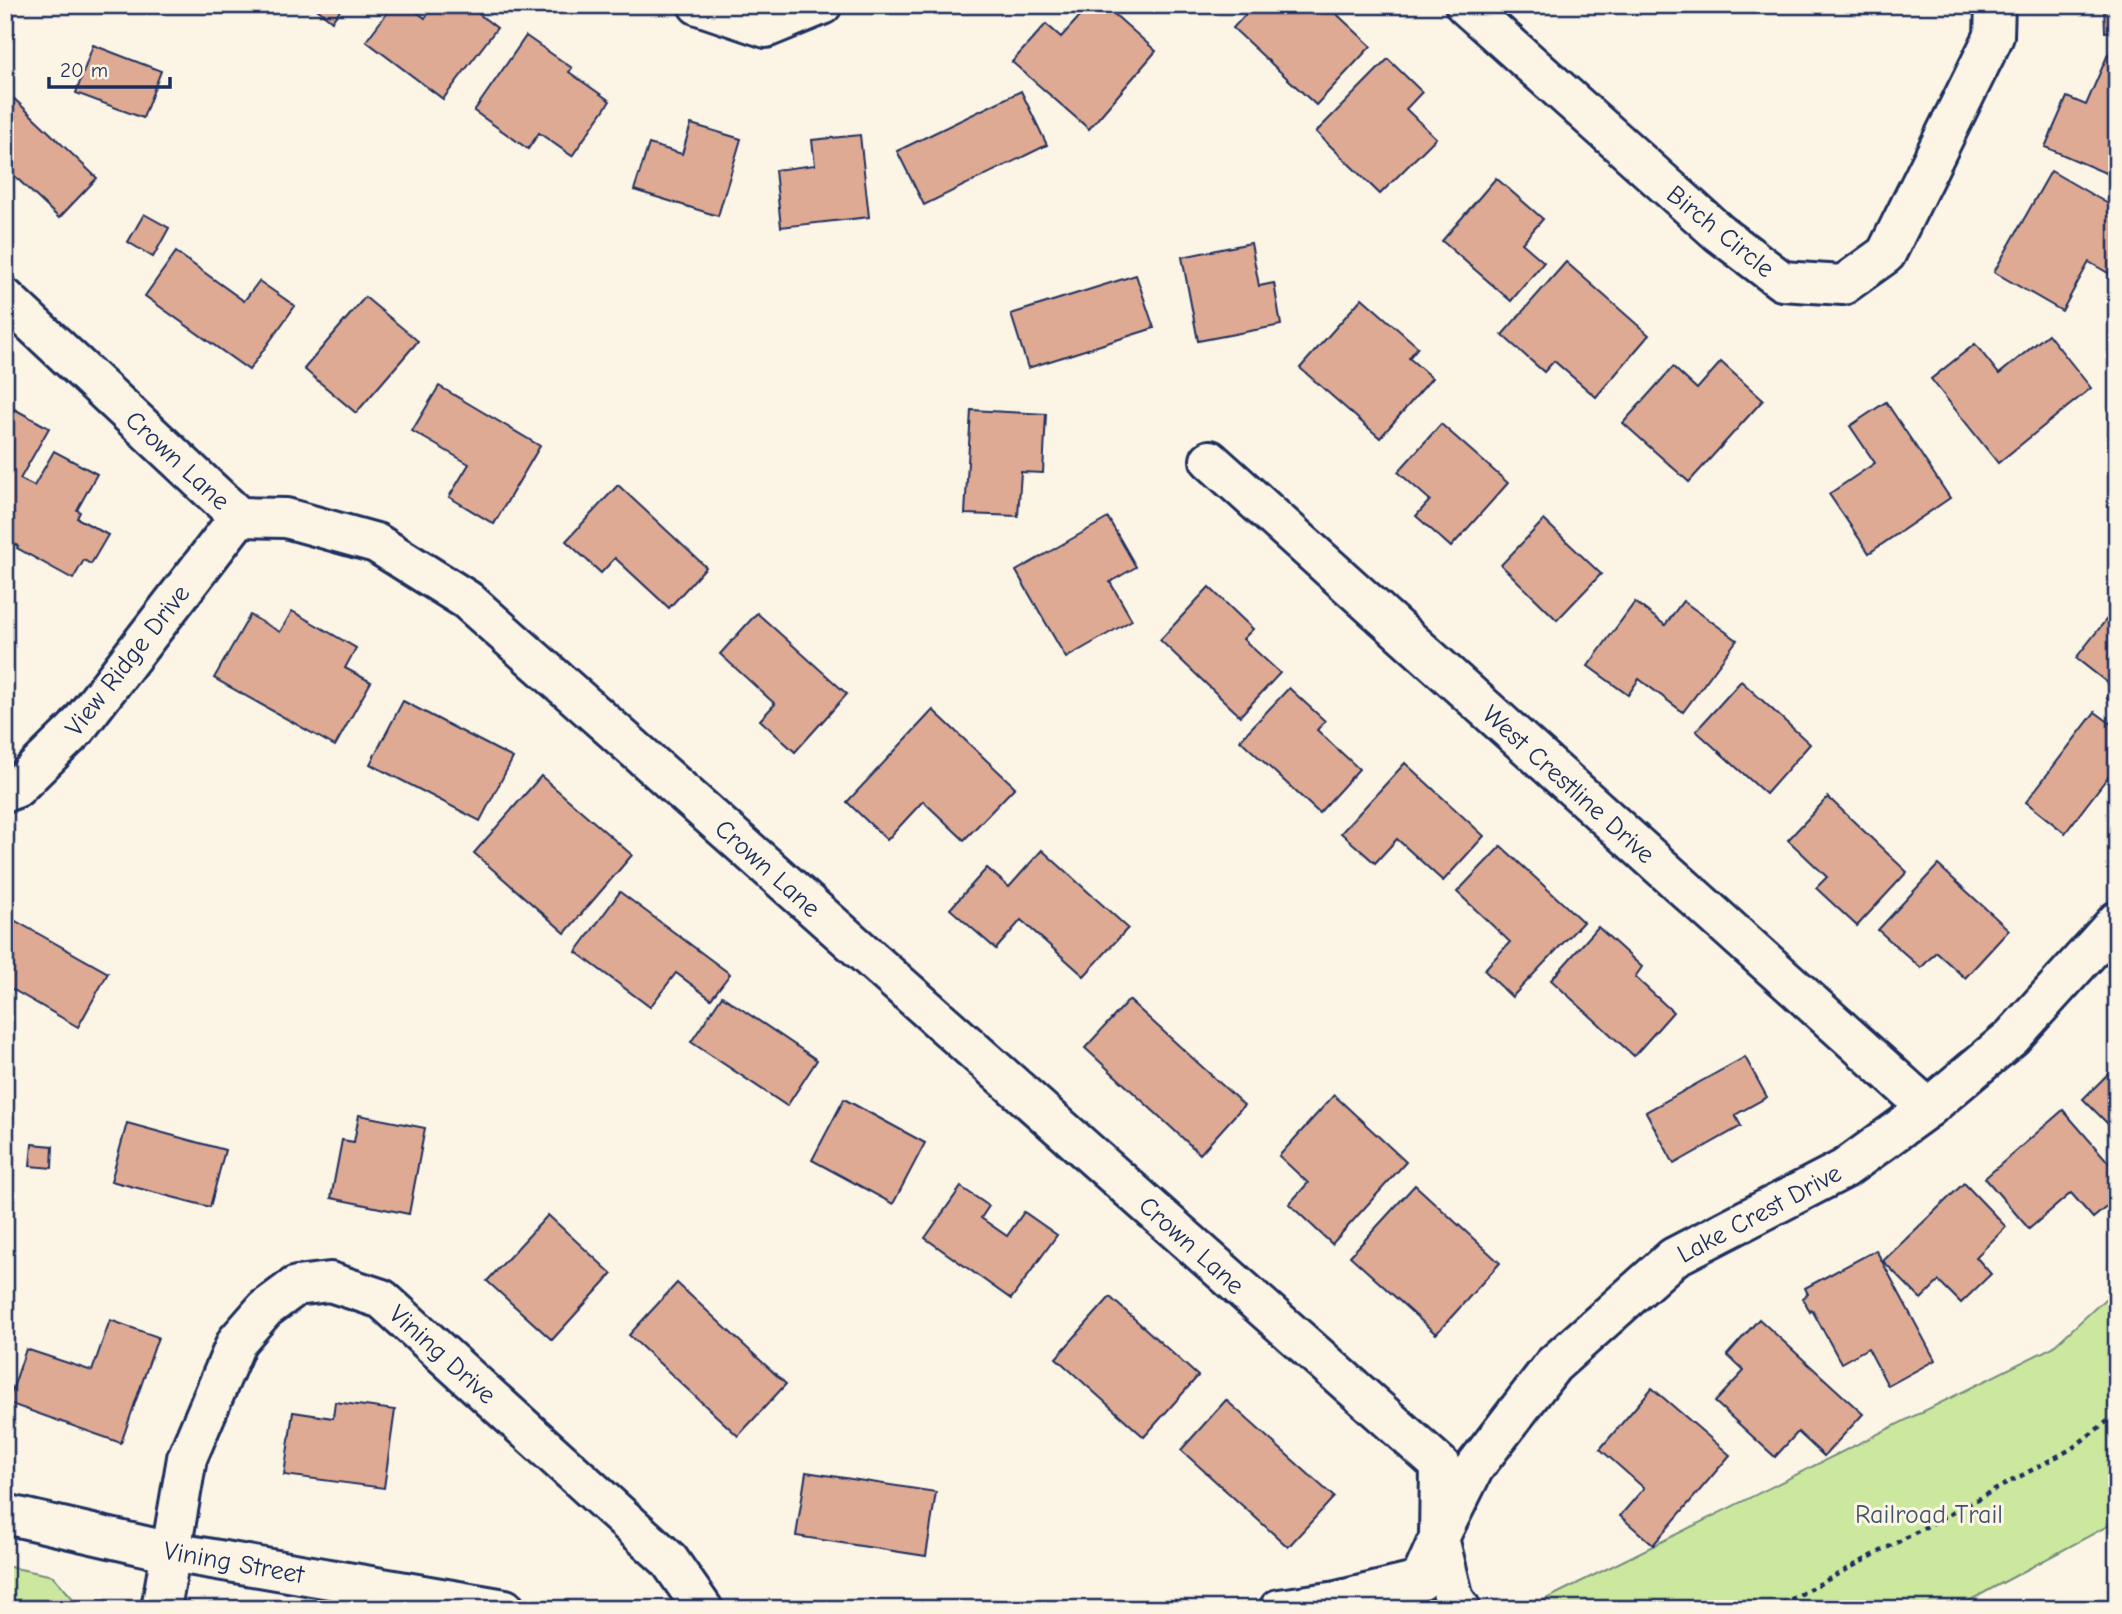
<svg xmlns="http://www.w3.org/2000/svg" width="2122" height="1614" viewBox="0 0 2122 1614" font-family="'Comic Neue',sans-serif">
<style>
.green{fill:#cce89e;stroke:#748c7e;stroke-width:2}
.building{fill:#dfaa94;stroke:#1b2f5e;stroke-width:2}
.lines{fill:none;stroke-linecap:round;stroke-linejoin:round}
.minor-casing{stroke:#1b2f5e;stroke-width:44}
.path{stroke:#1b2f5e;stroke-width:4.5;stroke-dasharray:5 5;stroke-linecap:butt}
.minor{stroke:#fcf5e5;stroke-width:38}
.labels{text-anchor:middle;stroke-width:6;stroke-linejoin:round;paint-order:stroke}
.street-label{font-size:26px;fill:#1b2f5e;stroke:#fcf5e5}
.park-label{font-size:26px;fill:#3e546b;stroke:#fcf5e5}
</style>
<rect width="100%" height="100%" fill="#fcf5e5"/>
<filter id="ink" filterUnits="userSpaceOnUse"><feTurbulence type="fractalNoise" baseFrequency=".0143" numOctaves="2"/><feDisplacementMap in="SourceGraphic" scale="14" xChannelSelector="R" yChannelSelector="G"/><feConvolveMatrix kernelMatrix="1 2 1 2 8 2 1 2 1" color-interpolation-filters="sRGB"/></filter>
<g filter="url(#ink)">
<g class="green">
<path d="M2117 1288V1521L1954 1609H1526L2053 1347Z"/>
<path d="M5 1566 53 1576 82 1609H5Z"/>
</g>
<g class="building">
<path d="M312 5H344L332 21Z"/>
<path d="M393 5H407L425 18 435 5H467L497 28 443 99 366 41Z"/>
<path d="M1090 5H1104L1156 51 1089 129 1012 62 1046 24 1061 37Z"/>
<path d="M1254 5H1327L1371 46 1316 105 1233 28Z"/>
<path d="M2104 5H2117V31L2105 32Z"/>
<path d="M526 36 572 68 569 72 610 101 572 156 539 133 528 149 474 111Z"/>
<path d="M93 45 161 71 143 118 76 93Z"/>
<path d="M2108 54 2117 58V178L2045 147 2067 97 2086 105Z"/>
<path d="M1388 59 1422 92 1406 109 1436 138 1380 194 1316 132Z"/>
<path d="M5 90 97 178 59 218 5 167Z"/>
<path d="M1021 91 1047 145 924 205 897 151Z"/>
<path d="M691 124 741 139 718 216 634 190 649 144 682 154Z"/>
<path d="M860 135 869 217 781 227 775 170 815 165 812 140Z"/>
<path d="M2051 171 2117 209V278L2089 262 2062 311 1994 272Z"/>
<path d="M1496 178 1543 219 1522 243 1544 262 1511 301 1442 241Z"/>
<path d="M144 214 169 228 153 257 128 242Z"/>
<path d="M1251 243 1259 286 1274 283 1281 325 1198 341 1182 257Z"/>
<path d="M176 252 244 301 259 281 295 306 249 370 145 296Z"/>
<path d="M1566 262 1649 335 1596 397 1554 361 1544 372 1502 335Z"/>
<path d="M1136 275 1154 328 1028 368 1011 314Z"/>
<path d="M365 297 418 341 356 413 304 369Z"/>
<path d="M1362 298 1418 347 1409 358 1432 378 1380 438 1300 368Z"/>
<path d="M2048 334 2091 388 1998 463 1931 379 1975 344 1999 374Z"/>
<path d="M1721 362 1763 400 1689 482 1623 423 1673 367 1697 389Z"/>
<path d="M439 386 540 446 494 524 449 497 469 464 412 431Z"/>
<path d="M1886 402 1950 498 1869 553 1829 494 1875 463 1850 426Z"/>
<path d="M5 404 49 428 20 479 34 486 54 451 97 474 77 510 80 512 77 518 108 535 91 564 84 560 73 579 17 548 18 546 7 540 5 543Z"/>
<path d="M971 410 1046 414 1043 473 1021 472 1018 516 965 514Z"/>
<path d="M1441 424 1508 483 1451 547 1416 516 1430 500 1398 472Z"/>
<path d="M618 485 706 567 669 608 615 558 601 573 566 541Z"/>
<path d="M1108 518 1136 567 1110 582 1132 620 1066 658 1016 571Z"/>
<path d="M1544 520 1601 574 1557 620 1501 565Z"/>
<path d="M1209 587 1253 629 1243 639 1280 673 1240 716 1160 640Z"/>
<path d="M1683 601 1737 640 1683 712 1639 679 1628 695 1588 666 1635 602 1665 625Z"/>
<path d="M2117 606V706L2107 698 2114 688 2076 658Z"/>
<path d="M292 611 356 648 345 668 371 682 335 746 214 678 250 615 280 632Z"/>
<path d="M757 613 847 694 795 752 760 720 775 704 720 654Z"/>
<path d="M1741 681 1810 744 1766 794 1696 731Z"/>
<path d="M1289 688 1325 721 1317 730 1359 769 1319 813 1240 740Z"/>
<path d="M403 701 513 758 480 821 370 764Z"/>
<path d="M933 710 1015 787 964 840 923 801 887 840 847 802Z"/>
<path d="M2095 712 2117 728V765L2065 833 2026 802Z"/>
<path d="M1405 763 1484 836 1443 881 1397 839 1375 863 1341 833Z"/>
<path d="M541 776 632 855 565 933 474 853Z"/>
<path d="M1828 797 1907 872 1857 926 1816 888 1827 877 1788 840Z"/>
<path d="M1501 846 1583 922 1512 997 1484 970 1510 942 1457 892Z"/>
<path d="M1042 850 1128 928 1084 976 1021 920 996 949 950 909 987 868 1009 887Z"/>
<path d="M1938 865 2009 930 1965 978 1936 952 1921 968 1878 930Z"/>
<path d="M620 892 730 974 711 999 676 973 650 1007 576 952Z"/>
<path d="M5 915 108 973 78 1027 5 985Z"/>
<path d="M1598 927 1642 967 1635 977 1673 1012 1634 1056 1551 980Z"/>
<path d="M722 996 817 1060 787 1106 691 1042Z"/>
<path d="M1129 1000 1244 1105 1200 1154 1085 1048Z"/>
<path d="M1745 1057 1767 1097 1735 1115 1741 1126 1674 1164 1646 1112Z"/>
<path d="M2114 1068 2117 1071V1129L2115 1131 2083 1099Z"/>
<path d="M1334 1095 1406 1162 1332 1244 1289 1204 1308 1183 1279 1156Z"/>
<path d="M844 1099 925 1143 893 1204 812 1160Z"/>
<path d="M2063 1110 2117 1172V1198L2093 1218 2071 1193 2029 1229 1985 1178Z"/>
<path d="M359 1115 425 1128 409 1214 331 1198 342 1140 354 1142Z"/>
<path d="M127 1123 225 1150 210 1207 111 1181Z"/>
<path d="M32 1144 53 1146 52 1168 30 1166Z"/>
<path d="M1964 1183 2006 1227 1976 1257 1991 1274 1961 1303 1939 1281 1921 1299 1883 1261Z"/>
<path d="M1415 1185 1500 1263 1436 1334 1350 1256Z"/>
<path d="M961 1187 989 1206 981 1218 1007 1236 1024 1212 1057 1235 1011 1299 925 1238Z"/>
<path d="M548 1215 612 1274 552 1340 487 1281Z"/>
<path d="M1876 1250 1935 1360 1888 1386 1868 1348 1841 1363 1812 1310 1810 1312 1803 1298 1808 1294 1805 1288Z"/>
<path d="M677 1283 786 1384 738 1436 629 1335Z"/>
<path d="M1110 1297 1198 1376 1144 1437 1056 1358Z"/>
<path d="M1759 1319 1863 1414 1824 1456 1798 1432 1775 1457 1715 1402 1744 1371 1727 1355Z"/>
<path d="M110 1320 158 1337 121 1443 8 1403 26 1349 92 1371Z"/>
<path d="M1652 1388 1730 1455 1653 1545 1620 1516 1644 1488 1600 1449Z"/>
<path d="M1226 1400 1334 1497 1288 1547 1181 1450Z"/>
<path d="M335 1402 395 1410 384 1488 284 1475 293 1412 333 1418Z"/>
<path d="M806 1472 936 1492 926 1556 796 1536Z"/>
</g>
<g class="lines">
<defs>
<g id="minor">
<path d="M698 5 766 28 822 5"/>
<path d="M1465 5 1719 233 1782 281 1843 285 1886 254 1994 36 1995 5"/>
<path d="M5 298 239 517 286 518 376 543 467 600 1440 1465 1439 1538 1454 1599 1461 1609"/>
<path d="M1210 460 1928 1108"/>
<path d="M5 792 16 788 76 729 239 517"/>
<path d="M5 1514 171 1552 505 1609"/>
<path d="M161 1609 187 1458 237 1341 265 1309 296 1286 330 1282 382 1299 669 1560 703 1609"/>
<path d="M1279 1609 1337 1601 1420 1581 1439 1538 1474 1468 1553 1365 1674 1257 1844 1169 1928 1108 2012 1037 2117 921"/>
</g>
</defs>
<use href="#minor" class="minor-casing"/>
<path class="path" d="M1773 1609 2071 1449 2117 1414"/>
<use href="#minor" class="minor"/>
</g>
</g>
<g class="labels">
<g class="street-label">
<text transform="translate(1721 231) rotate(39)" y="9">Birch Circle</text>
<text transform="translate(178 460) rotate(43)" y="9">Crown Lane</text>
<text transform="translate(127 660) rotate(-52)" y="9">View Ridge Drive</text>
<text transform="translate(1569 784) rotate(42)" y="9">West Crestline Drive</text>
<text transform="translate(768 868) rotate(42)" y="9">Crown Lane</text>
<text transform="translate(1759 1213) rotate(-28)" y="9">Lake Crest Drive</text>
<text transform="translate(1192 1245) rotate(42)" y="9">Crown Lane</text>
<text transform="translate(443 1354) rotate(42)" y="9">Vining Drive</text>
<text transform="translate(234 1562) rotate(10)" y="9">Vining Street</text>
</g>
<g class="park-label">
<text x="1929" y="1523">Railroad Trail</text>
</g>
</g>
<rect width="2122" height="1614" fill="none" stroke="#fcf5e5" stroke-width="28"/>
<rect x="14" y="14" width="2094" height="1586" fill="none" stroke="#1b2f5e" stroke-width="2.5" filter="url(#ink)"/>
<path d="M49 77v10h121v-10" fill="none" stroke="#1b2f5e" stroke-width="3.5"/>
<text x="60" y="77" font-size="21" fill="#1b2f5e" stroke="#fcf5e5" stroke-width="5" paint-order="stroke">20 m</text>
</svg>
